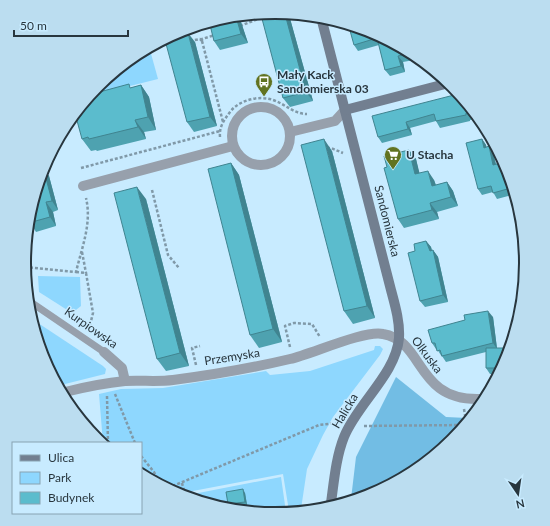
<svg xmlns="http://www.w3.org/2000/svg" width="550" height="526" viewBox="0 0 550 526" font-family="Lato,sans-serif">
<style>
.green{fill:#8ed7fe}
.forest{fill:#72bde4}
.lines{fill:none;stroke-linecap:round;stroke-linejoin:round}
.path{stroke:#8099a8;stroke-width:2.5;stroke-dasharray:3 2;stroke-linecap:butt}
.lane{stroke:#97a0ac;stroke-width:7}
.street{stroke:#97a0ac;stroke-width:10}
.secondary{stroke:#727f90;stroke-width:10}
.wall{fill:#4ea2b0}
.shaded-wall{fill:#408490}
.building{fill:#5bbccd;stroke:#408490}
.labels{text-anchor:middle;stroke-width:3;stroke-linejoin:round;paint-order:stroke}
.poi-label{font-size:12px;font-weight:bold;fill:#28363e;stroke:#c8ebff;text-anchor:start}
.street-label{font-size:12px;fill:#28363e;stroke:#c8ebff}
.rim{fill:none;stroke:#28363e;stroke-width:2}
</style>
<rect width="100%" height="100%" fill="#c8ebff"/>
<g class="green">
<path d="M150 50 158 79 90 96 98 85Z"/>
<path d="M38 276 80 277 81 306 72 313 39 292Z"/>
<path d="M35 321 103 366 106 369 105 374 61 385 43 359Z"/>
<path d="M375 346H380L383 349 380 355 333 417 323 435 307 469 301 509 289 511 283 474 177 494 141 470V443H103L99 394 121 389 163 388 266 371 270 375 310 371 374 350Z"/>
<path d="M281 477 286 512 275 514 248 509 247 507H242L183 496Z"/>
</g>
<path class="forest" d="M396 377 446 417 467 418 452 441 371 495 351 499 356 457Z"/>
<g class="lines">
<g class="path">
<path d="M240 26 263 17"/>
<path d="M190 41 200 39 202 41"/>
<path d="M202 41 223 122"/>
<path d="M202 41V39L215 35"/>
<path d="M220 137C219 127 224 120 230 112 239 100 259 95 273 100 285 104 294 114 307 114"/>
<path d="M327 148H331L343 153"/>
<path d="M81 168 220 131"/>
<path d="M152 190 168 255 179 268"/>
<path d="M82 252 86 273"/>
<path d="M25 267 76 272C82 247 92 223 86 198"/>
<path d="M76 272 86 273 93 313 89 329"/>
<path d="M290 347 285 326 294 323 312 324 320 337"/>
<path d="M196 365 192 348 200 346"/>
<path d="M115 394 135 443"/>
<path d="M107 396 108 443"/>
<path d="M464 409 466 421"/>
<path d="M364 426 463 425"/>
<path d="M141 456 154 472 159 482"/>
<path d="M182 483 185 495 188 497"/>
<path d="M168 488 319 425 337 423"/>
</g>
<path class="lane" d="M32 303 104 352"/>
<g class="street">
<circle cx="261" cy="136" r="29"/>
<path d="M290 132 335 121 345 110"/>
<path d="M83 186 233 146"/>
<path d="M104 352 122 368 125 381"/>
<path d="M65 392C85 387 105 383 125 381 141 380 157 382 173 380 212 375 252 368 290 359 312 354 364 330 383 334 425 341 415 401 480 399"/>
</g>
<g class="secondary">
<path d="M322 21 391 290C395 305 400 322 399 338 396 374 357 404 344 437 336 457 334 481 331 503"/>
<path d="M345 110 449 83"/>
</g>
</g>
<g class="wall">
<path d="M275 12 289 15 313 101 290 107 283 98Z"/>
<path d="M240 19 248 43 220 50 214 41Z"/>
<path d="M371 31 414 60 403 62 405 72 390 76 385 70 379 45 358 51 354 45Z"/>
<path d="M195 42 217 126 194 132 187 122Z"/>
<path d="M141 85 149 97 156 130 144 132 146 139 97 151 96 150 91 151 82 139 131 88Z"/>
<path d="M458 94 475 119 470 120V121L440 128 436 121 410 128 412 135 382 143 378 137Z"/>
<path d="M482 139 486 145V147L493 152 496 164 507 167 512 195 497 199 493 192 482 195 478 189Z"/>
<path d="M409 150 416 159 419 173 434 180 436 185 447 182 453 191 458 206 437 212 439 219 404 228 398 219 387 167Z"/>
<path d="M332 151 375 318 353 324 344 311Z"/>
<path d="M231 163 239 175 282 342 259 348 250 335Z"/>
<path d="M43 167 49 176 58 210 53 212 56 226 36 232 32 225Z"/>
<path d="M146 199 189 366 166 371 157 359Z"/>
<path d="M426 241 431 247 432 251 433 250 438 257 448 302 425 307 420 301 415 251Z"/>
<path d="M493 317 497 348 507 359 497 374H490L486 368V352L446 362 442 356V357L437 349H436L432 343Z"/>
<path d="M245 493 247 505 237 507 228 504Z"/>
</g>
<g class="shaded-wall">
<path d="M285 14 289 15 313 101 306 92Z"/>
<path d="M240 19 248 43 241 34 237 20Z"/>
<path d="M188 33 195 42 217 126 210 117Z"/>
<path d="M398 56 403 62 405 72 401 66Z"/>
<path d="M141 85 149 97 156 130 148 117Z"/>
<path d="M135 120 144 132 146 139 138 127Z"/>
<path d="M406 122 410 128 412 135 408 129Z"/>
<path d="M324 139 332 151 375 318 367 306Z"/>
<path d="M482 139 486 145 488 153 484 148Z"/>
<path d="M489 146 493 152 497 170 493 165Z"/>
<path d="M409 150 416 159 422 183 415 174Z"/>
<path d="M231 163 239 175 282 342 273 329Z"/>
<path d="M43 167 49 176 58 210 52 201Z"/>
<path d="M428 171 434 180 439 195 432 186Z"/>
<path d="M447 182 453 191 458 206 451 197Z"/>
<path d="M137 187 146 199 189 366 180 353Z"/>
<path d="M46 202 53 212 56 226 50 217Z"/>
<path d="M430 203 437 212 439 219 432 210Z"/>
<path d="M426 241 431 247 434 258 430 251Z"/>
<path d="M433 250 438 257 448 302 443 295Z"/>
<path d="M488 311 493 317 497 349 493 343Z"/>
<path d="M243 489 245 493 247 505 245 502Z"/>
</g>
<g class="building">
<path d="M275 12 285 14 306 92 283 98 261 15Z"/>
<path d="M237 20 241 34 214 41 210 25Z"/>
<path d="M349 27 371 31 406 54 398 56 401 66 385 70 377 38 354 45Z"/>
<path d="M188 33 210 117 187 122 165 40 169 38Z"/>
<path d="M129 84 130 88 141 85 148 117 135 120 138 127 89 139 88 137 82 139 76 117 92 94Z"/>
<path d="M458 94 470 112 466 113V115L436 121 434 114 406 122 408 129 378 137 372 116Z"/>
<path d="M324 139 367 306 344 311 301 145Z"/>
<path d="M482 139 484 148 489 146 493 165 504 162 507 167 511 188 493 193 491 186 478 189 466 143Z"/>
<path d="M409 150 415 174 428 171 432 186 447 182 451 197 430 203 432 210 398 219 384 168 387 167 384 156Z"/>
<path d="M231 163 273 329 250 335 208 169Z"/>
<path d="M43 167 52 201 46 202 50 217 32 222Z"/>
<path d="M137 187 180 353 157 359 114 193Z"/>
<path d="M426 241 430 251 433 250 443 295 420 301 408 253 415 251 414 244Z"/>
<path d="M488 311 493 343 442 356 440 350 437 351 435 343H432L428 330 465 320 464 315Z"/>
<path d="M486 348H509L507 359 500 370H496V368H486Z"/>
<path d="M243 489 245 502 228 504 226 492Z"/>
</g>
<defs>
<symbol id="bus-pin" viewBox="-11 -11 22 30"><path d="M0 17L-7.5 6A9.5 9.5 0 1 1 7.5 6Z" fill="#617321" stroke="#c8ebff"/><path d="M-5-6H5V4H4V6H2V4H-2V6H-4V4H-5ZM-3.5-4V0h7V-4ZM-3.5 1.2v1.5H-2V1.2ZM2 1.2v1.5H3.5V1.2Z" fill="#fff"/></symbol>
<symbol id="supermarket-pin" viewBox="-11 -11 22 30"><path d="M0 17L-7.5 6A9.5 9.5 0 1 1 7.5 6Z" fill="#617321" stroke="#c8ebff"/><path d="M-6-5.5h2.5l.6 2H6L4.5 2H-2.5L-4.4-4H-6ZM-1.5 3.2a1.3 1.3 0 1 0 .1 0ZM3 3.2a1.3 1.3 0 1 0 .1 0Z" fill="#fff"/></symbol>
</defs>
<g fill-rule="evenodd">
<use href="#bus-pin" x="254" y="72" width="20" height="27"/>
<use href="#supermarket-pin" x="383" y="145" width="20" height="27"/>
</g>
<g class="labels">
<g class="poi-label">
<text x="277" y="79">Mały Kack<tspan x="277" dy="14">Sandomierska 03</tspan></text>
<text x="406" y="159">U Stacha</text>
</g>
<g class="street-label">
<text transform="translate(387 221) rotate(76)" y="4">Sandomierska</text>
<text transform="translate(91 328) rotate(35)" y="4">Kurpiowska</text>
<text transform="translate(427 355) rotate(53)" y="4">Olkuska</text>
<text transform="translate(232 357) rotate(-9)" y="4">Przemyska</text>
<text transform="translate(345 411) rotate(-59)" y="4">Halicka</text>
</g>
</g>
<path d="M0 0H550V526H0ZM31 263a244 244 0 1 1 488 0a244 244 0 1 1-488 0Z" fill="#bbddf0" fill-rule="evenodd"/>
<path class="rim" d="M31 263a244 244 0 1 1 488 0a244 244 0 1 1-488 0Z"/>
<rect x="12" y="442" width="130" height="72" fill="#c8ebff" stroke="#88a3b2"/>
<rect x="20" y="455" width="20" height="6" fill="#727f90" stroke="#88a3b2"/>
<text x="48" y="462" font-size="12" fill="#28363e">Ulica</text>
<rect x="20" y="472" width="20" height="12" fill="#8ed7fe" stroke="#88a3b2"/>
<text x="48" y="482" font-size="12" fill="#28363e">Park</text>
<rect x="20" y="492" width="20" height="12" fill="#5bbccd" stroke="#88a3b2"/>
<text x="48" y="502" font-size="12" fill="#28363e">Budynek</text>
<g transform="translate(518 494) rotate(167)" stroke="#c8ebff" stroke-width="3" paint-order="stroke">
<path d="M0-3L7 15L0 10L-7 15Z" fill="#28363e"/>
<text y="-6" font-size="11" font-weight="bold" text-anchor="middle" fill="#28363e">N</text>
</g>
<path d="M14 30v6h114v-6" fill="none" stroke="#28363e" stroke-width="2"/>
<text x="20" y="30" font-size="12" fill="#28363e" stroke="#c8ebff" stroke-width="3" paint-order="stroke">50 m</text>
</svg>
